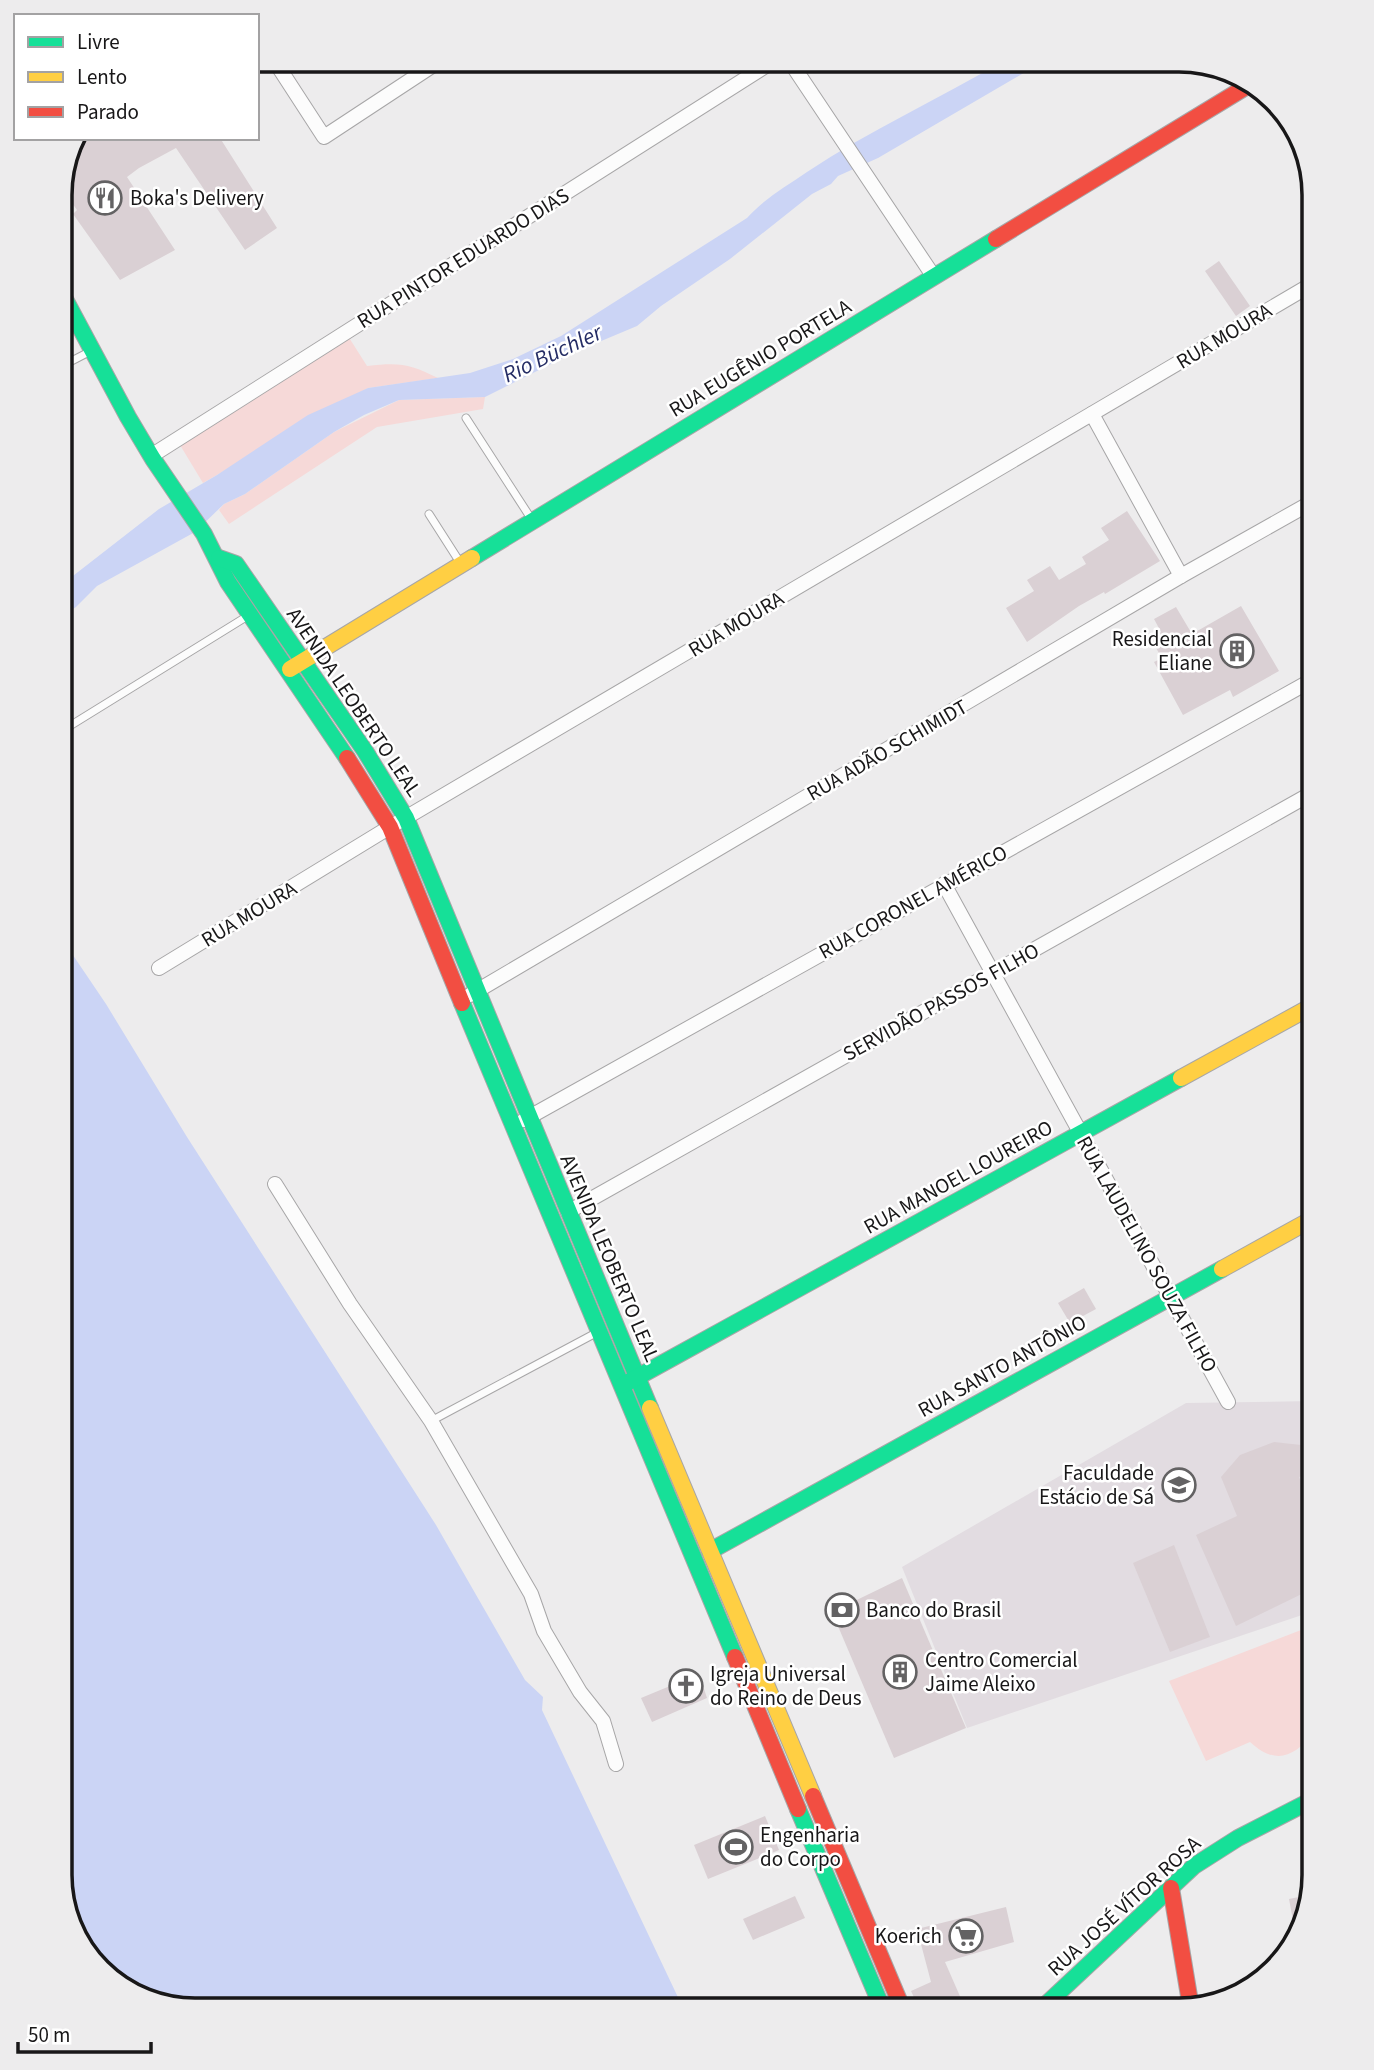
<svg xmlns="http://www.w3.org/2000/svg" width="1374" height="2070" viewBox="0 0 1374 2070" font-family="'Source Sans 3',sans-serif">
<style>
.built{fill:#e2dce1}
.green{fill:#f6d9d8}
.water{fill:#cbd4f5}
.building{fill:#dad0d4}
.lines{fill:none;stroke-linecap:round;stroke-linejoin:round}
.lane-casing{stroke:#a7a6a7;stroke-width:9}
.street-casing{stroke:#a7a6a7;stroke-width:16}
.fast-casing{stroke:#a7a6a7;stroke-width:18}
.slow-casing{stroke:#a7a6a7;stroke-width:18}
.jam-casing{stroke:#a7a6a7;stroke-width:18}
.lane{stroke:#fcfcfc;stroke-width:7}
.street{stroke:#fcfcfc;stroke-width:14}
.fast{stroke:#16e098;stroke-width:16}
.slow{stroke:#ffcf43;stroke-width:16}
.jam{stroke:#f24e42;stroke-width:16}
.labels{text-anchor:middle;stroke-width:5;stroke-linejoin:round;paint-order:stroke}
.poi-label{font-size:21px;fill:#181718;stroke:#fff;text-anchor:start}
.street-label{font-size:21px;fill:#181718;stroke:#fff}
.water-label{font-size:23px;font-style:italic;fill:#252d65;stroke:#fff}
.rim{fill:none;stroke:#181718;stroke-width:3.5}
</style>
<rect width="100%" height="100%" fill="#edeced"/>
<path class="built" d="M1314 1401V1611L967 1728 902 1567 1186 1403Z"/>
<g class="green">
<path d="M348 336 367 366C400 362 410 364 438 378L368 388 203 483 180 445Z"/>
<path d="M485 397 483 409 377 427 229 524 219 510 224 504 245 494 334 432 399 400Z"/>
<path d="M1314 1625V1732C1294 1758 1275 1765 1250 1742L1206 1761 1169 1681Z"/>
</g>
<g class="water">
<path d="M1005 60H1046L878 158 838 176 831 184 812 194 730 259 661 306 637 326 575 352 485 397 399 400 364 415 334 432 245 494 224 504 195 532 97 586 76 607 60 617V586L159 509 217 475 308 415 368 388 470 373 513 359 561 336 747 218C764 199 785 187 807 172 870 130 939 99 1005 60Z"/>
<path d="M60 936 106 1004 187 1137 436 1525 525 1680 543 1697 542 1710 684 2010H186L127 1992 77 1943 60 1875Z"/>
</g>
<g class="building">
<path d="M73 138H220L277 228 245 250 176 148 139 168 127 177 175 250 120 280 73 214 77 210 60 186Z"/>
<path d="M1219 261 1250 306 1236 316 1205 271Z"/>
<path d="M1127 511 1160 561 1105 594 1104 592 1079 606 1027 642 1006 608 1034 591 1027 580 1050 566 1059 580 1086 564 1082 557 1109 540 1101 528Z"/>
<path d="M1241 606 1279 671 1233 697 1230 690 1183 715 1154 662 1162 658 1150 638 1161 632 1154 619 1176 607 1192 634Z"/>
<path d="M1084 1288 1096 1309 1070 1323 1058 1303Z"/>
<path d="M1274 1442 1301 1445 1312 1472 1299 1477 1314 1514V1588L1236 1626 1196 1535 1237 1516 1221 1477 1240 1455Z"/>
<path d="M1174 1545 1210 1637 1170 1652 1133 1563Z"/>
<path d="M902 1578 966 1728 894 1758 832 1612Z"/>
<path d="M699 1674 707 1698 652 1722 641 1698Z"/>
<path d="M765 1816 779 1850 708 1879 694 1845Z"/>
<path d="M1309 1895 1301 1926 1297 1942 1289 1899Z"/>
<path d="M795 1896 805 1918 753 1940 743 1919Z"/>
<path d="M1006 1907 1014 1942 945 1962 966 2010H920L911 1991 931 1982 917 1929Z"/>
</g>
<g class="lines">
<defs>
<g id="lane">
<path d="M60 367 87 353"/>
<path d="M466 418 532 520"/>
<path d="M429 514 461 564"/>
<path d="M60 732 246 617"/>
<path d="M431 1421 594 1334"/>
</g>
<g id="street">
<path d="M274 60 324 137 441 60"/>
<path d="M789 60 934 277"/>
<path d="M1092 414 1181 576"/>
<path d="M151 456 775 60"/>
<path d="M944 884 1228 1402"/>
<path d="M159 968 390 827 1314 283"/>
<path d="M470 995 1181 576 1314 501"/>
<path d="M524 1120 1314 679"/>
<path d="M275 1184 350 1304 431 1421 531 1594 544 1631 580 1692 603 1721 616 1764"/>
<path d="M568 1212 1314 792"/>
</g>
<g id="fast">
<path d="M60 290 128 417 153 459 204 534 228 582 347 758"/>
<path d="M219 558 236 564 365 751 406 818 650 1408"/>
<path d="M472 558 996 239"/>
<path d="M462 1003 735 1657"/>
<path d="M623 1385 1181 1078"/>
<path d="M710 1551 1222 1269"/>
<path d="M798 1809 883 2010"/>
<path d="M1040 2010 1194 1866 1238 1838 1314 1799"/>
</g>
<g id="slow">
<path d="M290 669 472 558"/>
<path d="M1181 1078 1314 1005"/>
<path d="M1222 1269 1314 1218"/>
<path d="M650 1408 813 1796"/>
</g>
<g id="jam">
<path d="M996 239 1254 82"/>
<path d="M347 758 390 827 462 1003"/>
<path d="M735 1657 798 1809"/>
<path d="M813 1796 903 2010"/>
<path d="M1171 1888 1191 2008"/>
</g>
</defs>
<use href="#lane" class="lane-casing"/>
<use href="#street" class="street-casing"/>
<use href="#fast" class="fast-casing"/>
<use href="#slow" class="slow-casing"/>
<use href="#jam" class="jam-casing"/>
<use href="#lane" class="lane"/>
<use href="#street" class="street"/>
<use href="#fast" class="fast"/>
<use href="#slow" class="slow"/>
<use href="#jam" class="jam"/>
</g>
<defs>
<symbol id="restaurant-ring" viewBox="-11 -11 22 22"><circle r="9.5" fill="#fff" stroke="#636263" stroke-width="1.5"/><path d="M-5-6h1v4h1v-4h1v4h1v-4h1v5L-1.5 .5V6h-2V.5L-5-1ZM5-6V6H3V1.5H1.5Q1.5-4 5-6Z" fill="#636263"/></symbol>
<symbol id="building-ring" viewBox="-11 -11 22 22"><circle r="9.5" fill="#fff" stroke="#636263" stroke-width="1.5"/><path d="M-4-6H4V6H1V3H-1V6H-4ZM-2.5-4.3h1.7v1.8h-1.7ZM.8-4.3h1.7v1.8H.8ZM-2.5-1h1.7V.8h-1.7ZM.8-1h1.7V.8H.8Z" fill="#636263"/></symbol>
<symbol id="university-ring" viewBox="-11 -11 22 22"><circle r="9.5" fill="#fff" stroke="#636263" stroke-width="1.5"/><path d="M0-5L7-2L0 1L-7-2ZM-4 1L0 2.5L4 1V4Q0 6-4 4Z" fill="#636263"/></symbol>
<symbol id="bank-ring" viewBox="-11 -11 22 22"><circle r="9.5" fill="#fff" stroke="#636263" stroke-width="1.5"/><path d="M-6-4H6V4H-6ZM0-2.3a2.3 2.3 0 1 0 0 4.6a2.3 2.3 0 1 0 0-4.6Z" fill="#636263"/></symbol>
<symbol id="church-ring" viewBox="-11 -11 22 22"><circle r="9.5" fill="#fff" stroke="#636263" stroke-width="1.5"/><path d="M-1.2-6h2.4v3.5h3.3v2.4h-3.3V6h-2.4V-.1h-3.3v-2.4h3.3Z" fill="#636263"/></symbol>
<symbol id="stadium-ring" viewBox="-11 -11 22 22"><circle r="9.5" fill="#fff" stroke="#636263" stroke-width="1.5"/><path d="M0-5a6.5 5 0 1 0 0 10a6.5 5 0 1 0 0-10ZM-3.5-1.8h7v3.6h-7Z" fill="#636263"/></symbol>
<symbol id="supermarket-ring" viewBox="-11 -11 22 22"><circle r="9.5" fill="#fff" stroke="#636263" stroke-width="1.5"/><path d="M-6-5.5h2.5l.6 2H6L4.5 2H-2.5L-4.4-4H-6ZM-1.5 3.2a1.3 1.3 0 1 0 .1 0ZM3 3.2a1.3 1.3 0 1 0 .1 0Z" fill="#636263"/></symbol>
</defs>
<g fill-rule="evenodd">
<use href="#restaurant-ring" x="86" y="179" width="38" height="38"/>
<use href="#building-ring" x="1218" y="632" width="38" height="38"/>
<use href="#university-ring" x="1160" y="1466" width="38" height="38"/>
<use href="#bank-ring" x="823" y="1591" width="38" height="38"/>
<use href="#building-ring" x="881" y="1653" width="38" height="38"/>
<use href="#church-ring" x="667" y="1667" width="38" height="38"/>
<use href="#stadium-ring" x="717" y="1828" width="38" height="38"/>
<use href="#supermarket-ring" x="947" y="1917" width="38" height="38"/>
</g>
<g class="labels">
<g class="poi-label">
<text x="130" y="205">Boka's Delivery</text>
<text x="1212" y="646" text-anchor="end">Residencial<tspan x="1212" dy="24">Eliane</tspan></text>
<text x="1154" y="1480" text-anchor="end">Faculdade<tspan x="1154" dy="24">Estácio de Sá</tspan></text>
<text x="866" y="1617">Banco do Brasil</text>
<text x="925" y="1667">Centro Comercial<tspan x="925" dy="24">Jaime Aleixo</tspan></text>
<text x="710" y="1681">Igreja Universal<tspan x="710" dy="24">do Reino de Deus</tspan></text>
<text x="760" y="1842">Engenharia<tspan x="760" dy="24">do Corpo</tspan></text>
<text x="942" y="1943" text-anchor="end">Koerich</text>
</g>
<g class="street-label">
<text transform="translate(463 258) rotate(-32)" y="7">RUA PINTOR EDUARDO DIAS</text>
<text transform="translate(1224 336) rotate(-31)" y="7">RUA MOURA</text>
<text transform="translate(760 358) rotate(-31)" y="7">RUA EUGÊNIO PORTELA</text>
<text transform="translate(736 624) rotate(-31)" y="7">RUA MOURA</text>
<text transform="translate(354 702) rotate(56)" y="7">AVENIDA LEOBERTO LEAL</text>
<text transform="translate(887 750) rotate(-30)" y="7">RUA ADÃO SCHIMIDT</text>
<text transform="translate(913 902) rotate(-29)" y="7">RUA CORONEL AMÉRICO</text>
<text transform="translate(249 914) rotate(-31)" y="7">RUA MOURA</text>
<text transform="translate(941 1002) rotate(-29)" y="7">SERVIDÃO PASSOS FILHO</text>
<text transform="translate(958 1177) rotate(-29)" y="7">RUA MANOEL LOUREIRO</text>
<text transform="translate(1147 1254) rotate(61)" y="7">RUA LAUDELINO SOUZA FILHO</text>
<text transform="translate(610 1258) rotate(67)" y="7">AVENIDA LEOBERTO LEAL</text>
<text transform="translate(1002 1366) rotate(-29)" y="7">RUA SANTO ANTÔNIO</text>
<text transform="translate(1124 1906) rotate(-42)" y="7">RUA JOSÉ VÍTOR ROSA</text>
</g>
<g class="water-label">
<text transform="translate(552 353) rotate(-25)" y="8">Rio Büchler</text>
</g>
</g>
<path d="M0 0H1374V2070H0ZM195 72H1179A123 123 0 0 1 1302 195V1875A123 123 0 0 1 1179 1998H195A123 123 0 0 1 72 1875V195A123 123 0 0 1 195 72Z" fill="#edeced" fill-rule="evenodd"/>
<path class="rim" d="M195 72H1179A123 123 0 0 1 1302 195V1875A123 123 0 0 1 1179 1998H195A123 123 0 0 1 72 1875V195A123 123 0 0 1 195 72Z"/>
<rect x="14" y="14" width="245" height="126" fill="#ffffff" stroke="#a3a2a3" stroke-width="2"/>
<rect x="28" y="37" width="35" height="10" fill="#16e098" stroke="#a3a2a3" stroke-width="2"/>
<text x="77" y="49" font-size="21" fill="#181718">Livre</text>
<rect x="28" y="72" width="35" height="10" fill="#ffcf43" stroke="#a3a2a3" stroke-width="2"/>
<text x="77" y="84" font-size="21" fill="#181718">Lento</text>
<rect x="28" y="107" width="35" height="10" fill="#f24e42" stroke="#a3a2a3" stroke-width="2"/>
<text x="77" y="119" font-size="21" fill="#181718">Parado</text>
<path d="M18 2042v10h133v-10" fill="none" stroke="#181718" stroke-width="3.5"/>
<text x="28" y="2042" font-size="21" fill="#181718" stroke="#ffffff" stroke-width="5" paint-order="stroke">50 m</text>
</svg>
